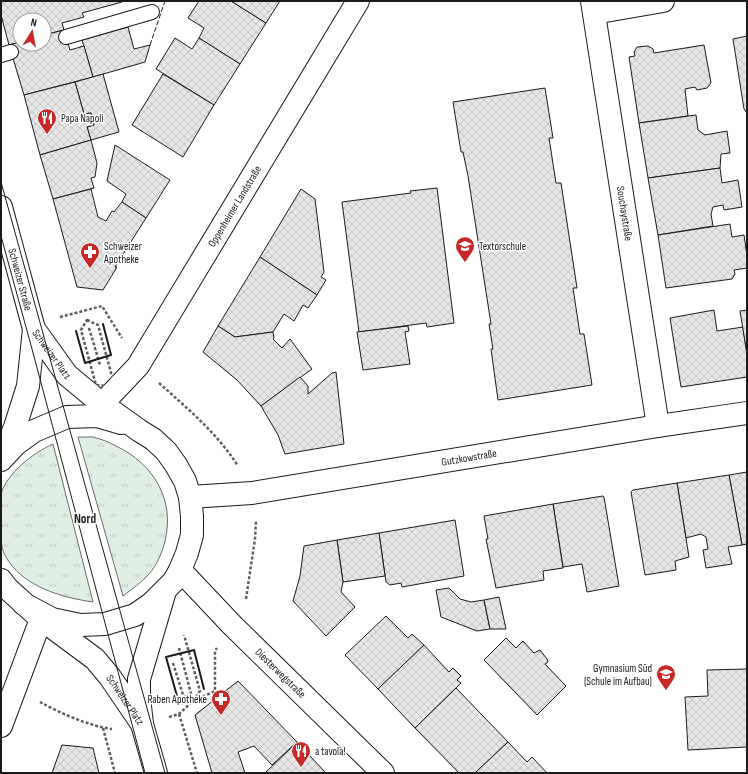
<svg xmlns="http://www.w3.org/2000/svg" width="748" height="774" viewBox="0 0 748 774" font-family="'Sofia Sans Condensed',sans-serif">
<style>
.grass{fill:url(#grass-tufts);stroke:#6a6a6a}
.building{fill:url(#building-cross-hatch);stroke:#1a1a1a}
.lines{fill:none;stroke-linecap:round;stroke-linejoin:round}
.service-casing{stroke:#1a1a1a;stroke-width:16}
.minor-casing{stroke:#1a1a1a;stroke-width:24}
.tertiary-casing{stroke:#1a1a1a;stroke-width:24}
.path{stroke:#5f5f5f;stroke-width:2.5;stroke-dasharray:3 2;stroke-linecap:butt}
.service{stroke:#fff;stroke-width:14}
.minor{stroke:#fff;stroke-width:22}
.tertiary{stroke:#fff;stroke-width:22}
.tram{stroke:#1a1a1a;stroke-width:1}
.fence{stroke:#1a1a1a;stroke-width:1;stroke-dasharray:5 2;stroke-linecap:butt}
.wall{stroke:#1a1a1a;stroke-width:2}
.labels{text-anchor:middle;stroke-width:3;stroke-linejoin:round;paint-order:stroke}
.poi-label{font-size:11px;fill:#1a1a1a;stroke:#fff;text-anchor:start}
.street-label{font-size:11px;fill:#1a1a1a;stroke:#fff}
.quarter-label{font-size:13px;font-weight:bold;fill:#1a1a1a;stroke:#fff}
</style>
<defs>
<pattern id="grass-tufts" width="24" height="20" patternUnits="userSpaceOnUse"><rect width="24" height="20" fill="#e0efe3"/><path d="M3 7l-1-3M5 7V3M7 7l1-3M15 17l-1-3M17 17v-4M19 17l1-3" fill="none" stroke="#c0ccc2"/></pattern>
<pattern id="building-cross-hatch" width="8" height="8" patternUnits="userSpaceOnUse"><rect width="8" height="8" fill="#e6e6e6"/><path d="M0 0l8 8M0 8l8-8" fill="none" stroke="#c5c5c5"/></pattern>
</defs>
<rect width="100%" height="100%" fill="#fff"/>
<g class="grass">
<path d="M78 437C83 437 88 437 93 437 101 439 109 442 116 446 154 464 175 500 165 541 162 553 157 565 149 574 141 583 132 589 123 596Z"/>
<path d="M53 444 93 602C65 598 32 589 13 567 0 551 1 545 1 525 1 516 0 503 1 494 7 473 33 453 53 444Z"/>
</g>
<g class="building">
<path d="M1 1H121L122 2 82 13 84 17 62 23 64 30 44 35V20H20V42L9 45 1 15Z"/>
<path d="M199 1H231L266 23 240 64 199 38 204 28 188 18Z"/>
<path d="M231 1H280L266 23Z"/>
<path d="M128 27 134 49 150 45 145 62 93 77 82 40Z"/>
<path d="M64 30 70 50 84 46 93 77 24 95 9 45 20 42V44H44V35Z"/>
<path d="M747 36V113L744 109 733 39Z"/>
<path d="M175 38 192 49 199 38 240 64 214 105 156 69Z"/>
<path d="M704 45 711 83 707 88 697 90 695 87 685 89 688 116 639 123 629 57 635 56 634 52 637 47 648 46 653 49 654 53Z"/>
<path d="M103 74 119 132 91 140 87 127 94 125 91 113 84 114 75 82Z"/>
<path d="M163 74 214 105 183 157 132 125Z"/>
<path d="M75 82 84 114 91 113 94 125 87 127 91 140 40 155 24 95Z"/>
<path d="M545 88 553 138H549L556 183H561L577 288H573L580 334H584L592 385 498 400 491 349H493L489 324H491L468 176 463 152H461L453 102Z"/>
<path d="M696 115 698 130 705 135 727 131 730 153 721 154 720 168 648 178 639 123Z"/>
<path d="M91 140 97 163 95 177 91 178 94 188 53 199 40 155Z"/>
<path d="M115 145 170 180 146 218 122 202 126 194 107 181Z"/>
<path d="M720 168 722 183 738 180 742 207 724 210 723 205 713 207 711 214 713 226 658 235 648 178Z"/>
<path d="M437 188 454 323 427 327 426 323 359 332 342 202 411 193 410 191Z"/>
<path d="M91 189 98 217 106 221 112 211 114 212 122 202 146 218 115 267H117L103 290 77 287 53 199Z"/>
<path d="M301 189 315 199 324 272 321 277 326 280 317 295 260 257Z"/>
<path d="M730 224 732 237 744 235 747 256V268L734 270 735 274 732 279 666 288 658 235Z"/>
<path d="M260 257 317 295 308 308 303 305 294 321 284 314 273 332 235 337 218 326Z"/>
<path d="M714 310 717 331 743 327 747 354V377L681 387 670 318Z"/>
<path d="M747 310V354L740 311Z"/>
<path d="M218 326 235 337 273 332 274 338 273 339 282 348 290 339 312 369 261 406 237 380 203 352Z"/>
<path d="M408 326 409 331 405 332 410 364 363 370 357 332Z"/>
<path d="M336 372 344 444 285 454 278 435 261 406 300 377 308 386V394L332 373Z"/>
<path d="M747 472V544L742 545 729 475Z"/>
<path d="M729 475 742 545 728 547 732 564 706 568 703 550 708 549 706 537 701 534 686 538 677 483Z"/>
<path d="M677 483 689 557 675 561 676 570 645 575 631 492 633 490Z"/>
<path d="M603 496 604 497 619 586 587 592 582 564 563 567 553 504Z"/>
<path d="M553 504 563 568 543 571 544 580 496 588 486 539H488L484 516Z"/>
<path d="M455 520 464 576 402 587 401 583 390 585 386 582 379 533Z"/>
<path d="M379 533 385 576 343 582 337 540Z"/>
<path d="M337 540 343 582 341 592 355 607 326 636 293 601 300 576 304 546Z"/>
<path d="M449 588 460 599 471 602 484 600 490 629 477 631 441 617 436 590Z"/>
<path d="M499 597 506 629H490L484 600Z"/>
<path d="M386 616 408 638 412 634 424 645 378 689 345 655Z"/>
<path d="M506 638 516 648 523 641 534 653 540 650 547 659 548 662 545 664 566 686 537 715 484 660Z"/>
<path d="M424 645 449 672 453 668 461 676 457 680 461 683 415 728 378 689Z"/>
<path d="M747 669V747L688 750 685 697 708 696 707 670Z"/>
<path d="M238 681 297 742 272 765 254 746 238 752 245 773H212L195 715Z"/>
<path d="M456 688 508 742 475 773H459L415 728Z"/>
<path d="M297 742 325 772 324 773H265Z"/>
<path d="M508 742 527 762 532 757 547 773H475Z"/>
<path d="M62 745 93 748 99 773H52Z"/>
</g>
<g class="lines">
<defs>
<g id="service">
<path d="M66 37 152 12"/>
<path d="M1 55 11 52"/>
</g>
<g id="minor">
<path id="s1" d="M592 1 658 426"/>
<path d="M594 13 663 1"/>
<path id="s2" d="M102 404 138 366 358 1"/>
<path id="s3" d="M190 497 252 493 658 426 747 413"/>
<path id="s4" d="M180 570 232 625 383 773"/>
<path d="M1 726 41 619"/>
</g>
<g id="tertiary">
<path id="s5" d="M1 207 34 329 67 375 102 404 140 431 153 439 166 451 176 465 185 481 190 497 192 516V535L187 553 180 570 174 581 151 604 135 615 105 624 80 625 52 619 24 604"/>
<path d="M5 451 15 427 28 386 34 329"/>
<path d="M1 460 16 444 34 431 67 417 97 416 121 423"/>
<path id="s6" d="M1 580 8 589 41 619 95 659 110 677 142 724"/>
<path d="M156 773 142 724 139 697V679L165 591"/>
</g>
</defs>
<use href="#service" class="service-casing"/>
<use href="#minor" class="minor-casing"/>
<use href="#tertiary" class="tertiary-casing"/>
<g class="path">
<path d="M60 317 102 306 122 338"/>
<path d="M87 320 98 325 113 380 106 386 96 385 81 330Z"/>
<path d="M89 328 100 365"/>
<path d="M159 383C188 409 217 433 238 466"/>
<path d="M246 599 255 539 256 521"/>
<path d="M179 648 193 701"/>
<path d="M173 663 183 695 193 701 200 691 184 635"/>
<path d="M40 702C60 713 89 726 112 729"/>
<path d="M179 714 197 773"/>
<path d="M169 717 179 714 193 701 215 691V651L217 648"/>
<path d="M103 728 115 773"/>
</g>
<use href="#service" class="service"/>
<use href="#minor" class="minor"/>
<use href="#tertiary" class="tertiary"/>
<g class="tram">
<path d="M1 182 165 773"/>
<path d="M1 236 32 349 145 773"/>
</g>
<path class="fence" d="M150 45 165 1"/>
<g class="wall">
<path d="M76 331 85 363 111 355 103 324"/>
<path d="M177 696 166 657 194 650 204 689"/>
</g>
</g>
<defs>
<symbol id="restaurant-pin" viewBox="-11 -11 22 30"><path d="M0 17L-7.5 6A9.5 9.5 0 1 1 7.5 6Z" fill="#c62828" stroke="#fff"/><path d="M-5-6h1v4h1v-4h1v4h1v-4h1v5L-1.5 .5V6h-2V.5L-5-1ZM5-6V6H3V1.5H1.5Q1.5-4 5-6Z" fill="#fff"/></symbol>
<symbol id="school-pin" viewBox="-11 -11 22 30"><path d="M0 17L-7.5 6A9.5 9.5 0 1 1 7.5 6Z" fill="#c62828" stroke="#fff"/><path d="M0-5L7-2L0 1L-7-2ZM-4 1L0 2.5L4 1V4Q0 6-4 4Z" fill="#fff"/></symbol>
<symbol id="pharmacy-pin" viewBox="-11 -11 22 30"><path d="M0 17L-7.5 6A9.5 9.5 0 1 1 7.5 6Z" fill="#c62828" stroke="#fff"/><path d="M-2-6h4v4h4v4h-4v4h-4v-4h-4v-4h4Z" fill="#fff"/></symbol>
</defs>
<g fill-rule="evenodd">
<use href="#restaurant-pin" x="36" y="107" width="22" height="30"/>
<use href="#school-pin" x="454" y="235" width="22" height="30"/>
<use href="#pharmacy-pin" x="79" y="241" width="22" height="30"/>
<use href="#school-pin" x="655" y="663" width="22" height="30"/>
<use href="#pharmacy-pin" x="210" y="688" width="22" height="30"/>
<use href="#restaurant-pin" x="290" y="740" width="22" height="30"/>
</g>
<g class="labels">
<g class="poi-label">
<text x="61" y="122">Papa Napoli</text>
<text x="104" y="250">Schweizer<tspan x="104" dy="13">Apotheke</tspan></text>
<text x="479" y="250">Textorschule</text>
<text x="652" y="672" text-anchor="end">Gymnasium Süd<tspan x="652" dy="13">(Schule im Aufbau)</tspan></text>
<text x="207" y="703" text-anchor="end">Raben Apotheke</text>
<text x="315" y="755">a tavola!</text>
</g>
<g class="street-label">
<text dy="4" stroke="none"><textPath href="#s2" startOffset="239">Oppenheimer Landstraße</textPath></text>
<text dy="4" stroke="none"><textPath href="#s1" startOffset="215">Souchaystraße</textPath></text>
<text dy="4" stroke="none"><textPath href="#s5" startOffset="75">Schweizer Straße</textPath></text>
<text dy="4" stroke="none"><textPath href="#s5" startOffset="157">Schweizer Platz</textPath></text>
<text dy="4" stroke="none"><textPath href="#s3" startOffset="282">Gutzkowstraße</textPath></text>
<text dy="4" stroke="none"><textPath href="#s4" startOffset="144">Diesterwegstraße</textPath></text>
<text dy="4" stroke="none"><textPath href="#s6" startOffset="174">Schweizer Platz</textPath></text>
</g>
<g class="quarter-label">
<text x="85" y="523">Nord</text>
</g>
</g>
<rect width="748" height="774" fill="none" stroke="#1a1a1a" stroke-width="4"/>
<g transform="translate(32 32) rotate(11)"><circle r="19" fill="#ffffff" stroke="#a3a3a3"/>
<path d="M0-3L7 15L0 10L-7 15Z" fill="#c62828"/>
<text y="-6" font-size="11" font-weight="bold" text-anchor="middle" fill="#1a1a1a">N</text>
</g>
</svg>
